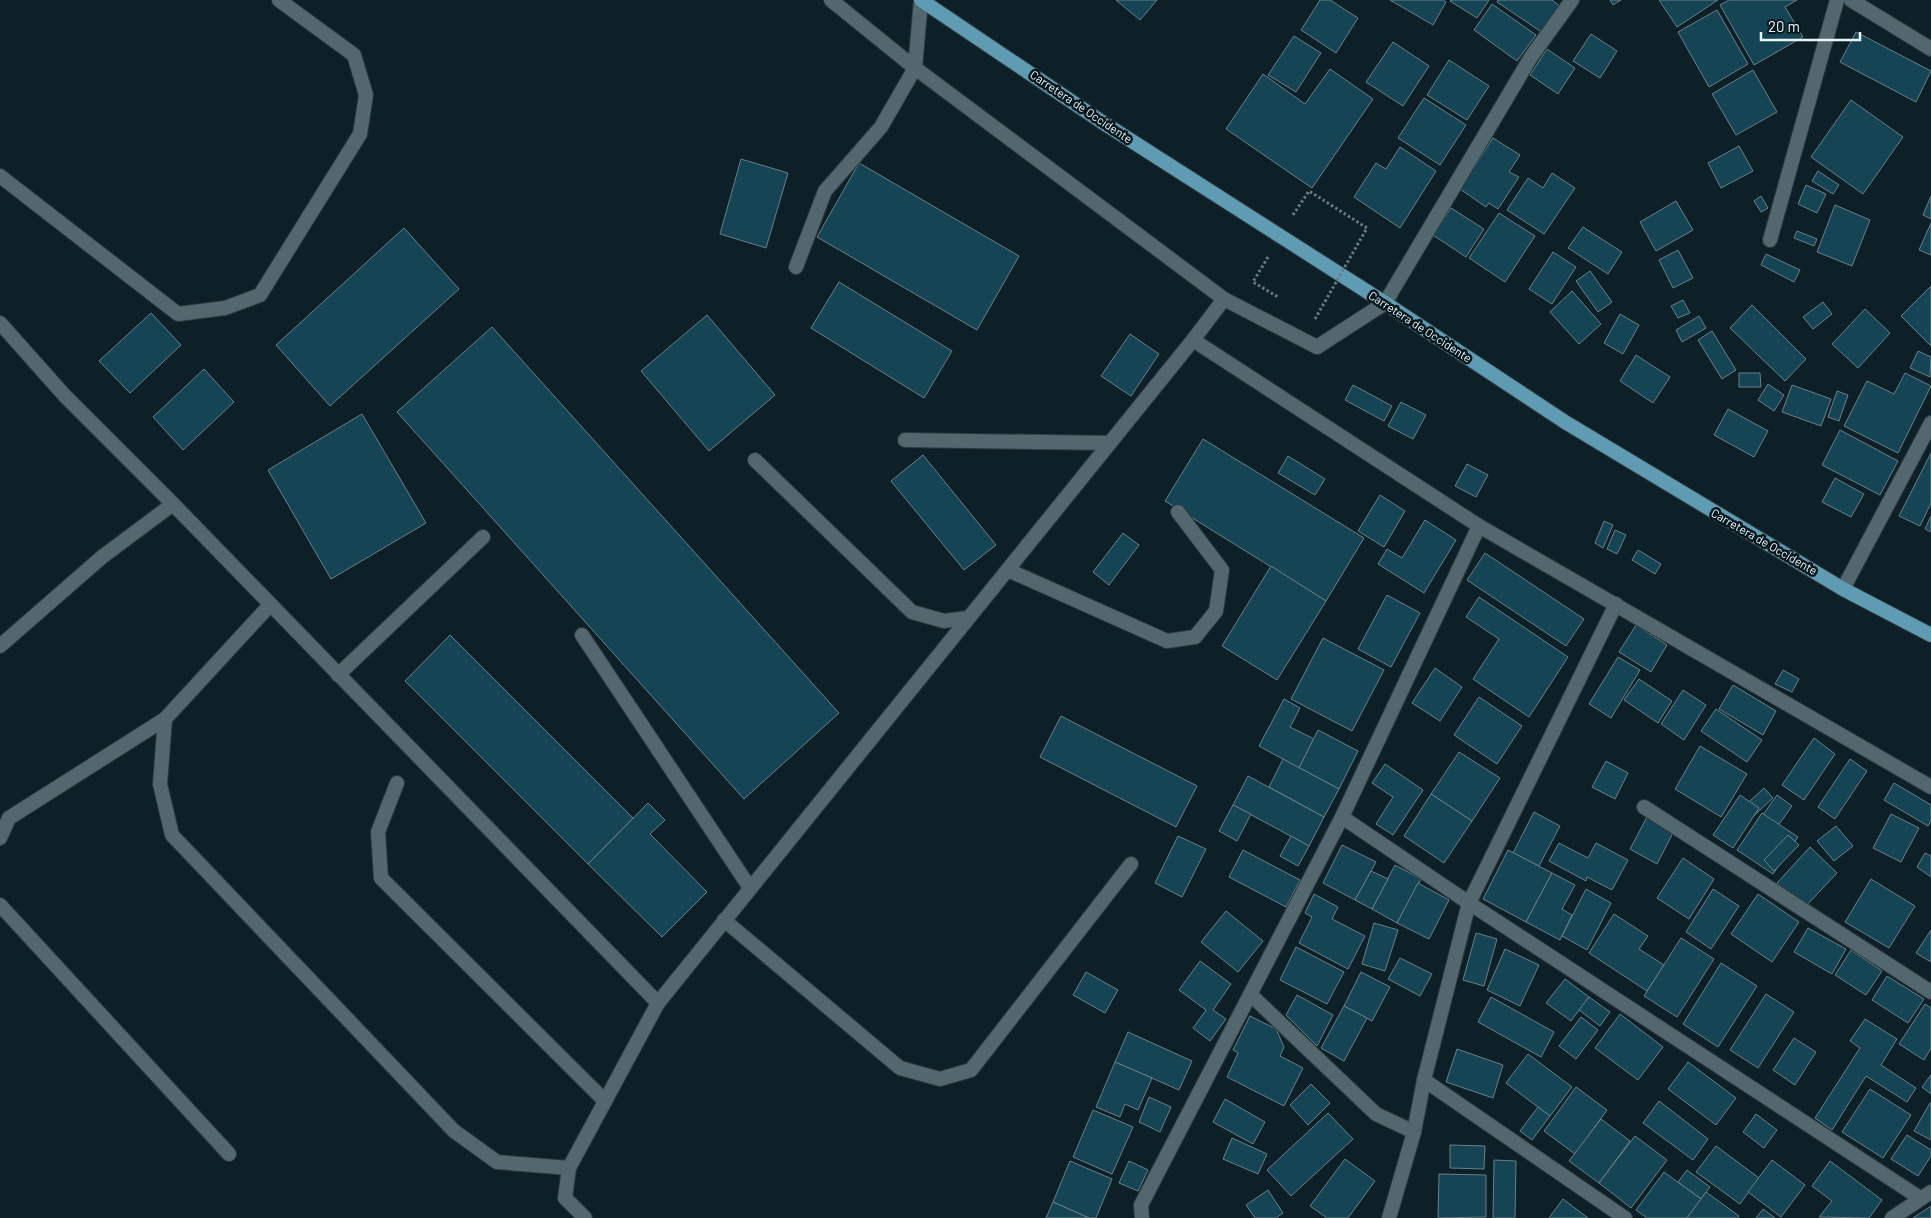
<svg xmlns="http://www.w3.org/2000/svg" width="1931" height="1218" viewBox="0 0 1931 1218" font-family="Barlow,sans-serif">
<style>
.building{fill:#154454;stroke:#6b7f88}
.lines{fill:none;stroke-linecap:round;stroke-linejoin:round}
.service-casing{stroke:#2f393f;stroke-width:16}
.minor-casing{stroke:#2f393f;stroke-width:16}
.primary-casing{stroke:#2f393f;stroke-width:16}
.path{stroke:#6b7a80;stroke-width:3;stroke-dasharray:2.5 2.5;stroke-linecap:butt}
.service{stroke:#53676f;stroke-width:14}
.minor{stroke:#53676f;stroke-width:14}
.primary{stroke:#5f9cb3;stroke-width:14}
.path-bridge{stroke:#6b7a80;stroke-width:3;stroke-dasharray:2.5 2.5;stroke-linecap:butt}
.labels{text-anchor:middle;stroke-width:5;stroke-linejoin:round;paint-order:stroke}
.street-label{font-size:12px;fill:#eaf5fa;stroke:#06171d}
</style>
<rect width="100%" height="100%" fill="#0e2027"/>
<g class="building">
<path d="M1116 0H1157L1140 20Z"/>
<path d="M1320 0H1330L1358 18 1336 53 1301 30Z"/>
<path d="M1390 0H1443L1446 2 1433 25Z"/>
<path d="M1451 0H1489L1477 18 1450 1Z"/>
<path d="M1498 0H1552L1560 6 1543 33 1497 2Z"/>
<path d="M1610 0H1621L1613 5Z"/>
<path d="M1659 0H1718L1677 27Z"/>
<path d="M1729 0H1797L1785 7 1803 37 1754 65 1720 5Z"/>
<path d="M1492 4 1536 35 1517 61 1474 30Z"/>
<path d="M1717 10 1748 64 1709 87 1678 32Z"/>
<path d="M1856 32 1931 71 1916 102 1840 62Z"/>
<path d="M1591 34 1617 51 1600 78 1573 61Z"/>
<path d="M1294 36 1321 53 1296 92 1268 75Z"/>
<path d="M1393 42 1429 66 1403 106 1366 82Z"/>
<path d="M1547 49 1575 68 1558 94 1530 75Z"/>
<path d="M1449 60 1489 86 1467 120 1427 95Z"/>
<path d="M1330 69 1373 99 1312 188 1226 129 1263 74 1305 104Z"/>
<path d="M1753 70 1777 112 1736 135 1712 94Z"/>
<path d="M1424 98 1466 125 1440 165 1398 138Z"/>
<path d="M1851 100 1903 137 1863 194 1811 157Z"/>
<path d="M1493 138 1520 155 1509 172 1519 177 1498 209 1489 203 1486 207 1460 189Z"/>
<path d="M1739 146 1753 171 1721 188 1708 163Z"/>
<path d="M1400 147 1436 171 1400 228 1354 197 1376 163 1386 169Z"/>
<path d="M741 159 788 173 766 248 720 234Z"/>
<path d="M859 163 1019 256 977 330 817 237Z"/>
<path d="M1818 171 1839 185 1833 194 1812 181Z"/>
<path d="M1552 173 1575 188 1544 234 1507 210 1528 178 1543 188Z"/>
<path d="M1806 185 1826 194 1817 213 1798 204Z"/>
<path d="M1761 196 1768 208 1761 212 1754 201Z"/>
<path d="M1931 196V219L1923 215Z"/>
<path d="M1676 201 1693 230 1656 251 1640 222Z"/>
<path d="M1835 205 1870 220 1852 266 1817 252Z"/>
<path d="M1451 208 1484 229 1466 257 1433 235Z"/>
<path d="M1499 213 1535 236 1505 282 1469 258Z"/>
<path d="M1931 223V255L1919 250Z"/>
<path d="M1583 227 1622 252 1608 274 1568 248Z"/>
<path d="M404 228 459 289 330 406 276 345Z"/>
<path d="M1797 231 1817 239 1814 246 1794 238Z"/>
<path d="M1678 250 1693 278 1673 288 1659 260Z"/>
<path d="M1553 252 1576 267 1552 304 1529 289Z"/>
<path d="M1766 254 1800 270 1794 282 1761 265Z"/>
<path d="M1590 271 1612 302 1598 312 1576 281Z"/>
<path d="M839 282 952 351 924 398 811 328Z"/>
<path d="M1931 286V346L1901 316Z"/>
<path d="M1572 291 1601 324 1579 344 1550 312Z"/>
<path d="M1683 300 1690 313 1678 318 1671 306Z"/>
<path d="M1823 302 1832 314 1813 329 1803 317Z"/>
<path d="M1752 305 1806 359 1785 381 1730 328Z"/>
<path d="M1865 309 1890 333 1858 368 1832 344Z"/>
<path d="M151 313 181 345 130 393 99 361Z"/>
<path d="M1620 314 1639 325 1623 354 1604 343Z"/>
<path d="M707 315 775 395 709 451 641 371Z"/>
<path d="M1699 316 1706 328 1682 342 1676 330Z"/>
<path d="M492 327 839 713 744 799 397 412Z"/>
<path d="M1712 331 1736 370 1722 379 1698 340Z"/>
<path d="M1130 334 1159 354 1131 396 1101 376Z"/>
<path d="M1918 351 1931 357 1930 377 1910 368Z"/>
<path d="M1636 355 1670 377 1653 403 1620 381Z"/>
<path d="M204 369 234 402 183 450 153 417Z"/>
<path d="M1739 373H1760L1761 387H1739Z"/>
<path d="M1905 373 1931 386 1898 453 1844 426 1867 381 1894 394Z"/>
<path d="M1768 384 1784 395 1774 411 1758 400Z"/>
<path d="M1353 385 1392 406 1384 421 1345 400Z"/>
<path d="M1792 385 1831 399 1821 426 1782 412Z"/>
<path d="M1837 391 1848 395 1839 421 1828 417Z"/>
<path d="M1401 402 1426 415 1413 439 1388 426Z"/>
<path d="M1728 409 1768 431 1754 457 1714 435Z"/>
<path d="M362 414 426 523 331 579 268 470Z"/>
<path d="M1840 430 1898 461 1880 495 1822 465Z"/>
<path d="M1203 439 1364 538 1326 601 1165 501Z"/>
<path d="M1931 453V503L1920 526 1899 516Z"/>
<path d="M923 455 996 545 964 570 891 481Z"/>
<path d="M1288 456 1325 479 1315 495 1278 473Z"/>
<path d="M1467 464 1488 475 1476 497 1455 486Z"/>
<path d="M1835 478 1864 494 1851 517 1822 502Z"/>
<path d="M1380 495 1405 511 1384 547 1358 531Z"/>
<path d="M1931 516V532L1925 529Z"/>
<path d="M1425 520 1456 540 1424 593 1378 564 1387 549 1402 558Z"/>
<path d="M1604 521 1613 525 1603 548 1595 543Z"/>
<path d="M1615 530 1626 535 1617 554 1607 549Z"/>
<path d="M1123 533 1139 545 1109 585 1093 572Z"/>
<path d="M1638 550 1661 564 1655 574 1632 560Z"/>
<path d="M1485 553 1584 619 1566 646 1467 580Z"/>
<path d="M1271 566 1326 601 1277 680 1222 646Z"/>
<path d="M1387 595 1420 613 1391 667 1358 649Z"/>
<path d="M1479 597 1568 657 1529 717 1473 679 1499 639 1466 617Z"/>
<path d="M1636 625 1667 645 1651 672 1619 652Z"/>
<path d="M450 635 633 818 588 864 405 681Z"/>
<path d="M1323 638 1384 670 1352 731 1291 699Z"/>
<path d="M1618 657 1640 670 1611 718 1589 704Z"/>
<path d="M1435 668 1462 687 1440 721 1412 703Z"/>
<path d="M1783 670 1799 679 1792 692 1775 684Z"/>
<path d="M1639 679 1672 701 1658 723 1624 700Z"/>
<path d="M1733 685 1776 711 1763 735 1719 709Z"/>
<path d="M1683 690 1706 705 1684 740 1661 724Z"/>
<path d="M1479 697 1522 726 1497 764 1454 735Z"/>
<path d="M1284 699 1300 708 1290 727 1314 739 1299 768 1259 746Z"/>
<path d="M1716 709 1762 740 1747 762 1701 731Z"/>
<path d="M1061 716 1197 786 1176 827 1040 757Z"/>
<path d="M1318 730 1358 751 1339 789 1299 768Z"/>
<path d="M1814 738 1835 754 1804 800 1782 785Z"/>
<path d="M1700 746 1747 774 1721 817 1675 789Z"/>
<path d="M1459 752 1500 778 1472 821 1431 794Z"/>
<path d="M1283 759 1339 789 1324 817 1269 787Z"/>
<path d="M1850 759 1867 771 1835 819 1818 807Z"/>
<path d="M1606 761 1628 773 1615 799 1592 787Z"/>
<path d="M1385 764 1423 790 1393 835 1376 824 1393 797 1372 783Z"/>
<path d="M1248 776 1324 817 1309 846 1233 805Z"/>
<path d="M1894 783 1931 805V821L1928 826 1884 800Z"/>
<path d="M1764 788 1773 798 1746 823 1737 813Z"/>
<path d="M1431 794 1472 821 1444 863 1404 836Z"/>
<path d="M1740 795 1759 808 1733 848 1713 835Z"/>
<path d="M1777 795 1792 806 1765 844 1750 833Z"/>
<path d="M648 803 665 820 650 834 707 892 662 937 588 864Z"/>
<path d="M1233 805 1251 814 1237 841 1219 831Z"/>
<path d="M1534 812 1560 826 1539 866 1513 853Z"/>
<path d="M1762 813 1798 837 1773 874 1737 850Z"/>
<path d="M1891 814 1919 828 1901 862 1873 848Z"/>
<path d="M1647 817 1674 831 1657 864 1630 849Z"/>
<path d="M1836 826 1853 846 1834 861 1817 841Z"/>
<path d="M1788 835 1799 845 1774 871 1764 860Z"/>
<path d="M1178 836 1206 849 1182 897 1155 883Z"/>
<path d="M1291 836 1309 846 1298 866 1280 856Z"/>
<path d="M1559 843 1588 858 1596 843 1628 860 1612 890 1587 877 1586 881 1549 861Z"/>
<path d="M1342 845 1376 862 1355 900 1323 883Z"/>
<path d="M1810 847 1837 873 1804 908 1777 883Z"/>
<path d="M1243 850 1300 880 1286 907 1229 877Z"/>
<path d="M1508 850 1552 873 1526 922 1483 899Z"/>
<path d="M1925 853 1931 856V877L1917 867Z"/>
<path d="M1683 858 1714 879 1689 919 1657 898Z"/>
<path d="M1395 865 1421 879 1397 923 1372 909Z"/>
<path d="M1371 871 1388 879 1372 909 1355 900Z"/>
<path d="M1552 873 1575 885 1562 909 1572 915 1560 940 1526 922Z"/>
<path d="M1871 879 1915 906 1889 948 1845 922Z"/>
<path d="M1418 883 1449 900 1429 939 1397 923Z"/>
<path d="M1586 889 1611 903 1587 950 1562 936Z"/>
<path d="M1713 889 1739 906 1711 949 1686 932Z"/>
<path d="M1314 894 1338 907 1332 919 1365 936 1348 969 1299 943 1312 917 1305 913Z"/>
<path d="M1758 894 1799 922 1772 962 1731 934Z"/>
<path d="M1226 911 1263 941 1238 972 1201 942Z"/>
<path d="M1614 914 1648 936 1639 949 1664 965 1647 991 1589 953Z"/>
<path d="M1374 923 1398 930 1385 971 1362 964Z"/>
<path d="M1808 928 1846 949 1832 974 1794 952Z"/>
<path d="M1931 930V962L1916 953Z"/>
<path d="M1476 933 1497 939 1484 986 1463 980Z"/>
<path d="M1681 938 1714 959 1677 1017 1644 996Z"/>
<path d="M1296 947 1344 972 1327 1004 1280 980Z"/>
<path d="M1505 949 1539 965 1520 1006 1487 990Z"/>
<path d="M1851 950 1882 971 1866 995 1835 975Z"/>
<path d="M1400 958 1432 974 1420 996 1388 979Z"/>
<path d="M1200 961 1231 984 1213 1010 1226 1019 1210 1041 1193 1028 1206 1010 1179 990Z"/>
<path d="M1721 963 1757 986 1718 1047 1683 1024Z"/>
<path d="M1086 972 1118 990 1105 1013 1073 995Z"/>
<path d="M1361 972 1390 987 1372 1021 1344 1006Z"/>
<path d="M1887 976 1924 999 1908 1023 1872 1000Z"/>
<path d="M1565 979 1589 997 1571 1021 1546 1003Z"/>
<path d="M1766 994 1794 1012 1758 1068 1730 1050Z"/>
<path d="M1297 995 1333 1015 1317 1046 1286 1015Z"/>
<path d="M1491 997 1554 1032 1541 1057 1478 1022Z"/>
<path d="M1589 997 1610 1012 1600 1026 1579 1010Z"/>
<path d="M1925 1004 1931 1008V1048L1924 1060 1899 1044Z"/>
<path d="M1344 1006 1367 1018 1344 1061 1321 1048Z"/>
<path d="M1620 1014 1663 1047 1638 1080 1595 1048Z"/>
<path d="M1250 1016 1276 1029 1284 1047 1280 1056 1303 1068 1284 1106 1227 1077 1238 1053 1233 1050Z"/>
<path d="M1581 1017 1598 1030 1576 1059 1559 1046Z"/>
<path d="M1865 1019 1897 1039 1881 1065 1916 1088 1907 1102 1866 1076 1832 1130 1815 1118 1860 1048 1850 1041Z"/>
<path d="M1128 1032 1192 1061 1179 1090 1115 1062Z"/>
<path d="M1794 1038 1816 1052 1795 1085 1773 1070Z"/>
<path d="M1457 1049 1503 1065 1493 1098 1446 1082Z"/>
<path d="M1528 1054 1572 1087 1550 1116 1506 1083Z"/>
<path d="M1115 1062 1152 1078 1138 1110 1125 1104 1120 1117 1096 1107Z"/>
<path d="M1688 1062 1736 1098 1716 1125 1668 1089Z"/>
<path d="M1931 1075V1094L1922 1087Z"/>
<path d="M1311 1084 1330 1103 1308 1125 1290 1105Z"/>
<path d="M1576 1087 1607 1110 1575 1154 1544 1131Z"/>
<path d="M1870 1089 1911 1115 1883 1158 1842 1132Z"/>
<path d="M1149 1097 1171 1107 1160 1132 1139 1122Z"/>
<path d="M1225 1099 1265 1122 1253 1144 1213 1122Z"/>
<path d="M1659 1101 1708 1139 1693 1160 1643 1123Z"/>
<path d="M1930 1103H1931V1140L1914 1131Z"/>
<path d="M1538 1107 1550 1116 1532 1140 1520 1131Z"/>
<path d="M1093 1110 1133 1127 1112 1174 1073 1157Z"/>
<path d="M1328 1113 1353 1139 1291 1196 1267 1170Z"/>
<path d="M1756 1114 1777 1130 1764 1148 1743 1132Z"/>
<path d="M1601 1119 1630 1141 1599 1183 1569 1161Z"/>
<path d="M1907 1135 1931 1150V1156L1918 1176 1891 1159Z"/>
<path d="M1635 1136 1667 1160 1631 1208 1599 1183Z"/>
<path d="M1232 1138 1267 1154 1258 1174 1223 1159Z"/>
<path d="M1450 1145 1485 1146 1484 1169 1450 1168Z"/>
<path d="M1716 1146 1759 1178 1740 1204 1696 1172Z"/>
<path d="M1345 1159 1375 1181 1348 1218H1327L1310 1206Z"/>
<path d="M1494 1160 1516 1161 1515 1218H1493Z"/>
<path d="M1772 1160 1805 1185 1781 1217 1748 1192Z"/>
<path d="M1070 1161 1112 1179 1096 1218H1089L1053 1202Z"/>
<path d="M1129 1161 1148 1170 1138 1191 1119 1183Z"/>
<path d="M1830 1161 1882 1200 1869 1218 1819 1217 1832 1201 1812 1186Z"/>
<path d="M1687 1170 1710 1187 1701 1199 1678 1182Z"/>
<path d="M1664 1172 1701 1199 1687 1218H1647L1636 1210Z"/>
<path d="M1439 1174 1486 1175V1217L1438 1218Z"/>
<path d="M1268 1190 1283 1213 1276 1218H1255L1246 1205Z"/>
<path d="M1706 1192 1739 1216 1738 1218H1687Z"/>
<path d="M1563 1199 1588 1218H1549Z"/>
<path d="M1053 1202 1089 1218H1046Z"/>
<path d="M1931 1206V1218H1913Z"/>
<path d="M1763 1209 1775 1218H1756Z"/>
</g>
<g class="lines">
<defs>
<g id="service">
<path d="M831 0 915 68 1224 299"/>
<path d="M0 176 178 314 225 308 260 295 360 134 366 95 354 55 279 0"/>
<path d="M796 267 825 191 881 127 915 68 921 0"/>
<path d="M0 323 65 396 173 504 658 1003"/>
<path d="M905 440 1110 443"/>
<path d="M755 460 912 612 944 621 968 618"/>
<path d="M1008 570 1167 641 1195 637 1216 611 1222 570 1178 512"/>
<path d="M270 605 165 719 160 784 172 835 454 1131 497 1162 569 1168"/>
<path d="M582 635 750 888"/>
<path d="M0 646 102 557 173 504"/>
<path d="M338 675 483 537"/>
<path d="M397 783 378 832 381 878 605 1101"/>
<path d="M0 838 9 818 165 719"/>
<path d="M0 905 229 1154"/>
<path d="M724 920 900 1068 940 1079 971 1070 1131 864"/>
<path d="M585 1218 565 1198 569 1168 658 1003 1193 340"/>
</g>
<g id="minor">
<path d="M1572 0 1531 57 1385 303 1317 347 1224 299 1193 340 1479 526 1931 787"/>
<path d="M1851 0 1931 49"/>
<path d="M1770 240 1837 0"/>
<path d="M1843 589 1931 423"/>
<path d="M1644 807 1931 992"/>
<path d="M1342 817 1469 903 1920 1198"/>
<path d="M1251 995 1376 1114 1414 1132"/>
<path d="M1424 1080 1625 1218"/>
<path d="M1142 1218 1141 1205 1342 817 1479 526"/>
<path d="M1389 1218 1414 1132 1424 1080 1469 903 1616 604"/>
<path d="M1892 1218 1931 1192"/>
</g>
<path id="primary" d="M921 0 1102 122 1385 303 1565 422 1843 589 1931 635"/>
</defs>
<use href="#service" class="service-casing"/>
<use href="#minor" class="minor-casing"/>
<use href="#primary" class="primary-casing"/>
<g class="path">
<path d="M1293 215 1309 191 1367 228"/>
<path d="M1268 257 1253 282 1278 297"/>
</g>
<use href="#service" class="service"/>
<use href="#minor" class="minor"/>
<use href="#primary" class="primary"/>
<path class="path-bridge" d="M1315 319 1367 228"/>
</g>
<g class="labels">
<g class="street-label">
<text transform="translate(1081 107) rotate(34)" y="4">Carretera de Occidente</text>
<text transform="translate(1420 327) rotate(33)" y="4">Carretera de Occidente</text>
<text transform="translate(1764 542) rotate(30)" y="4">Carretera de Occidente</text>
</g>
</g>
<path d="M1761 32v8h99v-8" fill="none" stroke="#eaf5fa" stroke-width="2.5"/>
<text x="1768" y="32" font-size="15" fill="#eaf5fa" stroke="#06171d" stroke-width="4" paint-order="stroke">20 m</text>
</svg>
